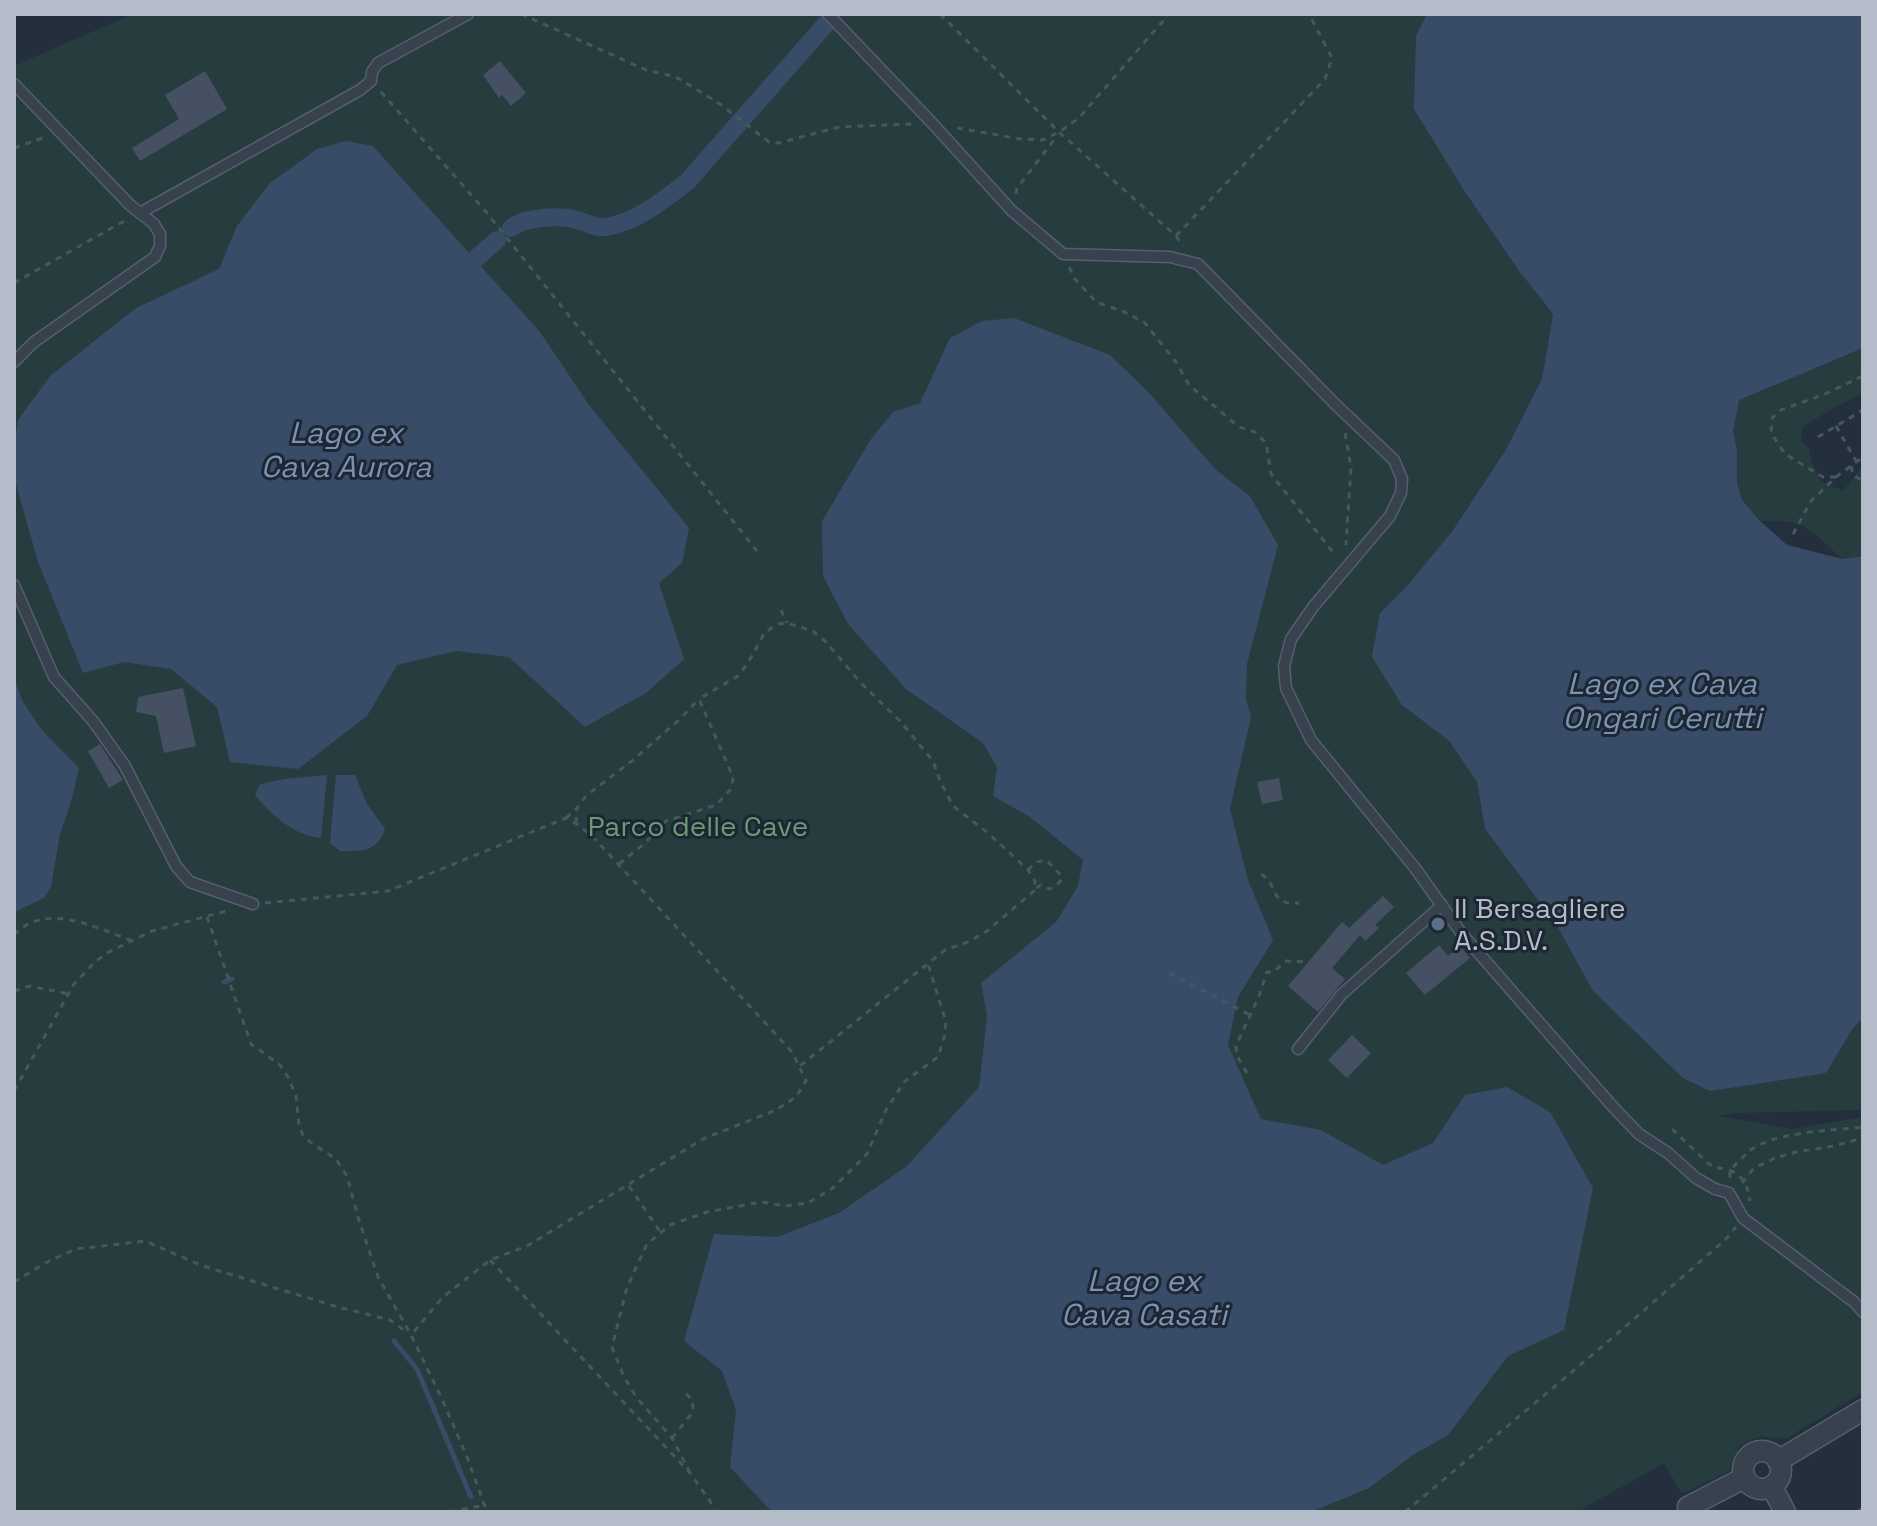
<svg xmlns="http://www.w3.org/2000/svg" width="1877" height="1526" viewBox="0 0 1877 1526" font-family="'Space Grotesk',sans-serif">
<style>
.green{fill:#263c3f}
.water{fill:#394c67}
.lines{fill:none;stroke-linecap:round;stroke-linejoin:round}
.stream{stroke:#394c67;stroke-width:5}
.canal{stroke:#394c67;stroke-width:18}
.building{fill:#455162}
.service-casing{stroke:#565f6c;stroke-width:13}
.minor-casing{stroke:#565f6c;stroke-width:23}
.path{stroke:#44595c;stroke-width:3;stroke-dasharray:6 6;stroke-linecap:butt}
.service{stroke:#38414e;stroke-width:10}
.minor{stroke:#38414e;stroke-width:20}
.service-dot{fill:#5c6f8a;stroke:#1d2633;stroke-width:3}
.labels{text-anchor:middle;stroke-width:6;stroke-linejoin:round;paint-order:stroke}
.park-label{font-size:28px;fill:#6b9a76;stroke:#1d2633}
.poi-label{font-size:28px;fill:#b4bcc9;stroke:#1d2633;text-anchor:start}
.water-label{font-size:30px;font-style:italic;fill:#7c92b1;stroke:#1d2633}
</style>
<rect width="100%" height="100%" fill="#242f3e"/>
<g class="green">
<path d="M133 14H1427L1416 36 1465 192 1519 271 1553 314 1542 379 1505 451 1453 530 1408 585 1380 613 1402 705 1449 741 1477 782 1485 829 1556 924 1593 991 1786 1078 1826 1073 1853 1028 1863 1018V1110L1736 1113 1718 1116 1794 1129 1863 1117V1392L1787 1438 1758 1437 1739 1446 1729 1471 1682 1494 1664 1463 1577 1512H14V66Z"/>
<path d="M1863 348V393L1825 413 1803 427 1801 440 1809 449 1811 461 1821 481 1843 491 1863 466V556L1842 559C1810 529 1807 519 1760 521L1742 500 1737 483V450L1733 431 1738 400Z"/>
</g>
<g class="water">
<path d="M1427 14H1863V348L1739 400 1733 431 1737 450V483L1742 500 1760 521 1787 545 1842 559 1863 556V1018L1853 1028 1826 1073 1710 1091 1683 1078 1593 991 1556 924 1485 829 1477 782 1449 741 1402 705 1372 657 1380 613 1408 585 1453 530 1505 451 1542 379 1553 314 1519 271 1465 192 1414 109 1416 36Z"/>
<path d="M346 141 373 146 540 332 589 405 689 528 682 563 659 583 684 659 646 693 585 727 509 657 456 651 397 665 367 716 298 769 230 762 217 707 171 669 124 662 83 673 38 562 14 477V448L18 420 50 376 136 308 219 269 237 226 270 183 317 149Z"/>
<path d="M1014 318 1110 355 1150 394 1216 470 1250 496 1278 545 1247 664 1246 699 1251 717 1230 809 1248 880 1273 940 1238 997 1228 1045 1261 1119 1321 1130 1383 1165 1433 1143 1465 1095 1507 1087 1550 1112 1593 1188 1564 1330 1508 1356 1448 1435 1413 1455 1369 1488 1311 1512H772L730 1467 736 1410 722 1371 684 1341 714 1234 777 1237 839 1213 907 1166 979 1087 987 1016 981 983 1056 922 1078 886 1083 860 1030 817 993 796 997 767 983 743 906 689 848 624 823 576 822 521 871 439 893 412 920 403 950 338 982 321Z"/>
<path d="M14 678 23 702 41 729 79 768 71 802 60 834 51 887 44 898 17 911 14 915Z"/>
<path d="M327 775 321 838C293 835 273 816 255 795L260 784 285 779Z"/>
<path d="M336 775H355L367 804 385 829C376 853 362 851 340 851L330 843Z"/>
</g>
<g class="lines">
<g class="stream">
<path d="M224 982 232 979"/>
<path d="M394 1341 417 1369 471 1497"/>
</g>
<g class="canal">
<path d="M511 228C524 217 560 215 577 220 587 222 595 229 606 227 637 222 663 200 687 182L826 24"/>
<path d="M475 259 497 240"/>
</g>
</g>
<g class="building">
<path d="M500 61 526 93 511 106 502 95 499 98 483 75Z"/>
<path d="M205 71 227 109 140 161 132 148 179 119 165 95Z"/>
<path d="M183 688 196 746 164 753 156 716 136 712 138 697Z"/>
<path d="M100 744 123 780 109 788 88 751Z"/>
<path d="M1279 778 1283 800 1262 804 1257 782Z"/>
<path d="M1383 896 1394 907 1375 925 1379 928 1365 941 1360 935 1332 968 1345 979 1318 1012 1288 986 1342 922 1349 928Z"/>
<path d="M1439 945 1448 956 1460 946 1470 958 1425 995 1406 973Z"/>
<path d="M1352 1035 1371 1053 1347 1078 1328 1060Z"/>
</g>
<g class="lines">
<defs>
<g id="service">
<path d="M828 14 933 124 1012 211 1063 254 1170 257 1198 264 1336 405 1394 460 1402 479 1401 493 1390 516 1313 607 1291 639 1284 666 1286 688 1311 740 1415 868 1462 934 1614 1108 1639 1134 1668 1153 1696 1178 1715 1189 1729 1193 1743 1218 1854 1302 1863 1312"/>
<path d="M14 84 130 205 154 224 160 234V246L155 257 34 342 14 362"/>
<path d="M140 213 360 90 371 81 372 72 378 63 468 14"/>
<path d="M14 585 54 677 93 721 125 766 176 866 190 882 253 904"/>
<path d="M1298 1049 1342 994 1442 905"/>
</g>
<g id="minor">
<circle cx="1762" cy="1470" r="19"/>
<path d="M1778 1461 1863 1410"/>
<path d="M1772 1487 1785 1512"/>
<path d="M1688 1507 1744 1478"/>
</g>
</defs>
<use href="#service" class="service-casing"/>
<use href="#minor" class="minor-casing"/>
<g class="path">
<path d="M521 14 646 70 676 77 720 104 769 142 779 143 839 127 914 124"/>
<path d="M940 14 1059 132 1176 236 1183 246"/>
<path d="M381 92 487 213 757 551"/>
<path d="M957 128 1021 139 1043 140 1059 132 1079 118 1169 14"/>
<path d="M14 148 45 137"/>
<path d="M1016 194 1017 188 1057 136"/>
<path d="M1176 236 1325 79 1332 58 1309 14"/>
<path d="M1069 267 1075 279 1096 302 1122 311 1144 322 1176 362 1189 385 1239 427 1255 432 1266 443 1271 474 1336 556"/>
<path d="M14 283 126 220"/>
<path d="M1836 426 1856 461"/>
<path d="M1345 433 1351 468 1346 545"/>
<path d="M1818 437 1863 410"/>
<path d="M1851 466 1853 475 1863 481"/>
<path d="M1836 477H1823L1785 454 1771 433 1772 418 1781 410 1825 394 1863 376"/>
<path d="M1793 534 1811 501 1836 477 1863 457"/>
<path d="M781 610 787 623"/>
<path d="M566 818 577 808"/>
<path d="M576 823 577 808 586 796 633 760 680 719 699 699"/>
<path d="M619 864 644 844 666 821 716 805 732 788 733 777 699 699 738 676 748 663 765 632 778 624 787 623 813 631 826 642 860 682 900 721 933 761 940 781 953 806 988 833 1011 854 1028 870 1035 881 1034 891 987 931 968 942 945 950 800 1066"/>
<path d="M1028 870 1036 862 1046 860 1062 876C1061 883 1056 886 1049 889L1041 885 1036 888"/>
<path d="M1261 874C1280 886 1269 906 1299 903"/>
<path d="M265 903 388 891 566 818 580 826 593 837 793 1053 806 1081 796 1097 776 1110 703 1139 527 1246 490 1260 443 1297 411 1335"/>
<path d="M207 917 251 1044 280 1065 288 1077 296 1096 299 1126 303 1135 310 1142 336 1159 347 1176 358 1217 378 1277 411 1335 442 1399 467 1457 487 1512"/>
<path d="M14 935C46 901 96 928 133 941"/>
<path d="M1169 973 1250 1015"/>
<path d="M14 991 30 986 69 994"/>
<path d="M1247 1073 1237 1056 1236 1046 1259 996 1267 972H1273L1286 961 1308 962"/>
<path d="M14 1091 74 984 95 962 107 953 152 931 230 910"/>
<path d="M1672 1129 1709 1164C1716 1168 1721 1168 1728 1170 1743 1174 1748 1187 1750 1201"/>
<path d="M1730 1178V1170C1736 1164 1742 1158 1748 1152 1774 1131 1830 1131 1863 1127"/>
<path d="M1742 1183 1754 1168 1775 1158 1796 1152 1834 1146 1863 1138"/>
<path d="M629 1186 661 1233"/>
<path d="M490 1260 690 1473 710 1501 715 1512"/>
<path d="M14 1282 49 1261 76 1249 145 1241 203 1266 338 1307 390 1320 408 1333"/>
<path d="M672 1438 693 1412C693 1403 692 1398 684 1392"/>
<path d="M690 1473 672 1438 637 1398 624 1377 612 1347 626 1291 634 1272 647 1244 670 1225 707 1212 762 1202 785 1206 808 1203 833 1188 867 1154 886 1110 904 1082 938 1057 944 1038 946 1022 928 964"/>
<path d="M450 1512 484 1505"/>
<path d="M1405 1512 1604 1345 1725 1240 1736 1227"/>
<path d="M1857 1512 1863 1508"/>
</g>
<use href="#service" class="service"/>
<use href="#minor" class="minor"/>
</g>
<circle class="service-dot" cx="1438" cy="924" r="8"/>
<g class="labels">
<g class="park-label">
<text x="698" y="836">Parco delle Cave</text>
</g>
<g class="poi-label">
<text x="1454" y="918">Il Bersagliere<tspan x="1454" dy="32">A.S.D.V.</tspan></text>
</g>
<g class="water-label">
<text x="346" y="443">Lago ex<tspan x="346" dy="34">Cava Aurora</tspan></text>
<text x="1662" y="694">Lago ex Cava<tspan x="1662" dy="34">Ongari Cerutti</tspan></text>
<text x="1144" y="1291">Lago ex<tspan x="1144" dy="34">Cava Casati</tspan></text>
</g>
</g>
<rect width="1877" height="1526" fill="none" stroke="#b4bcc9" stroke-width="32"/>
</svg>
